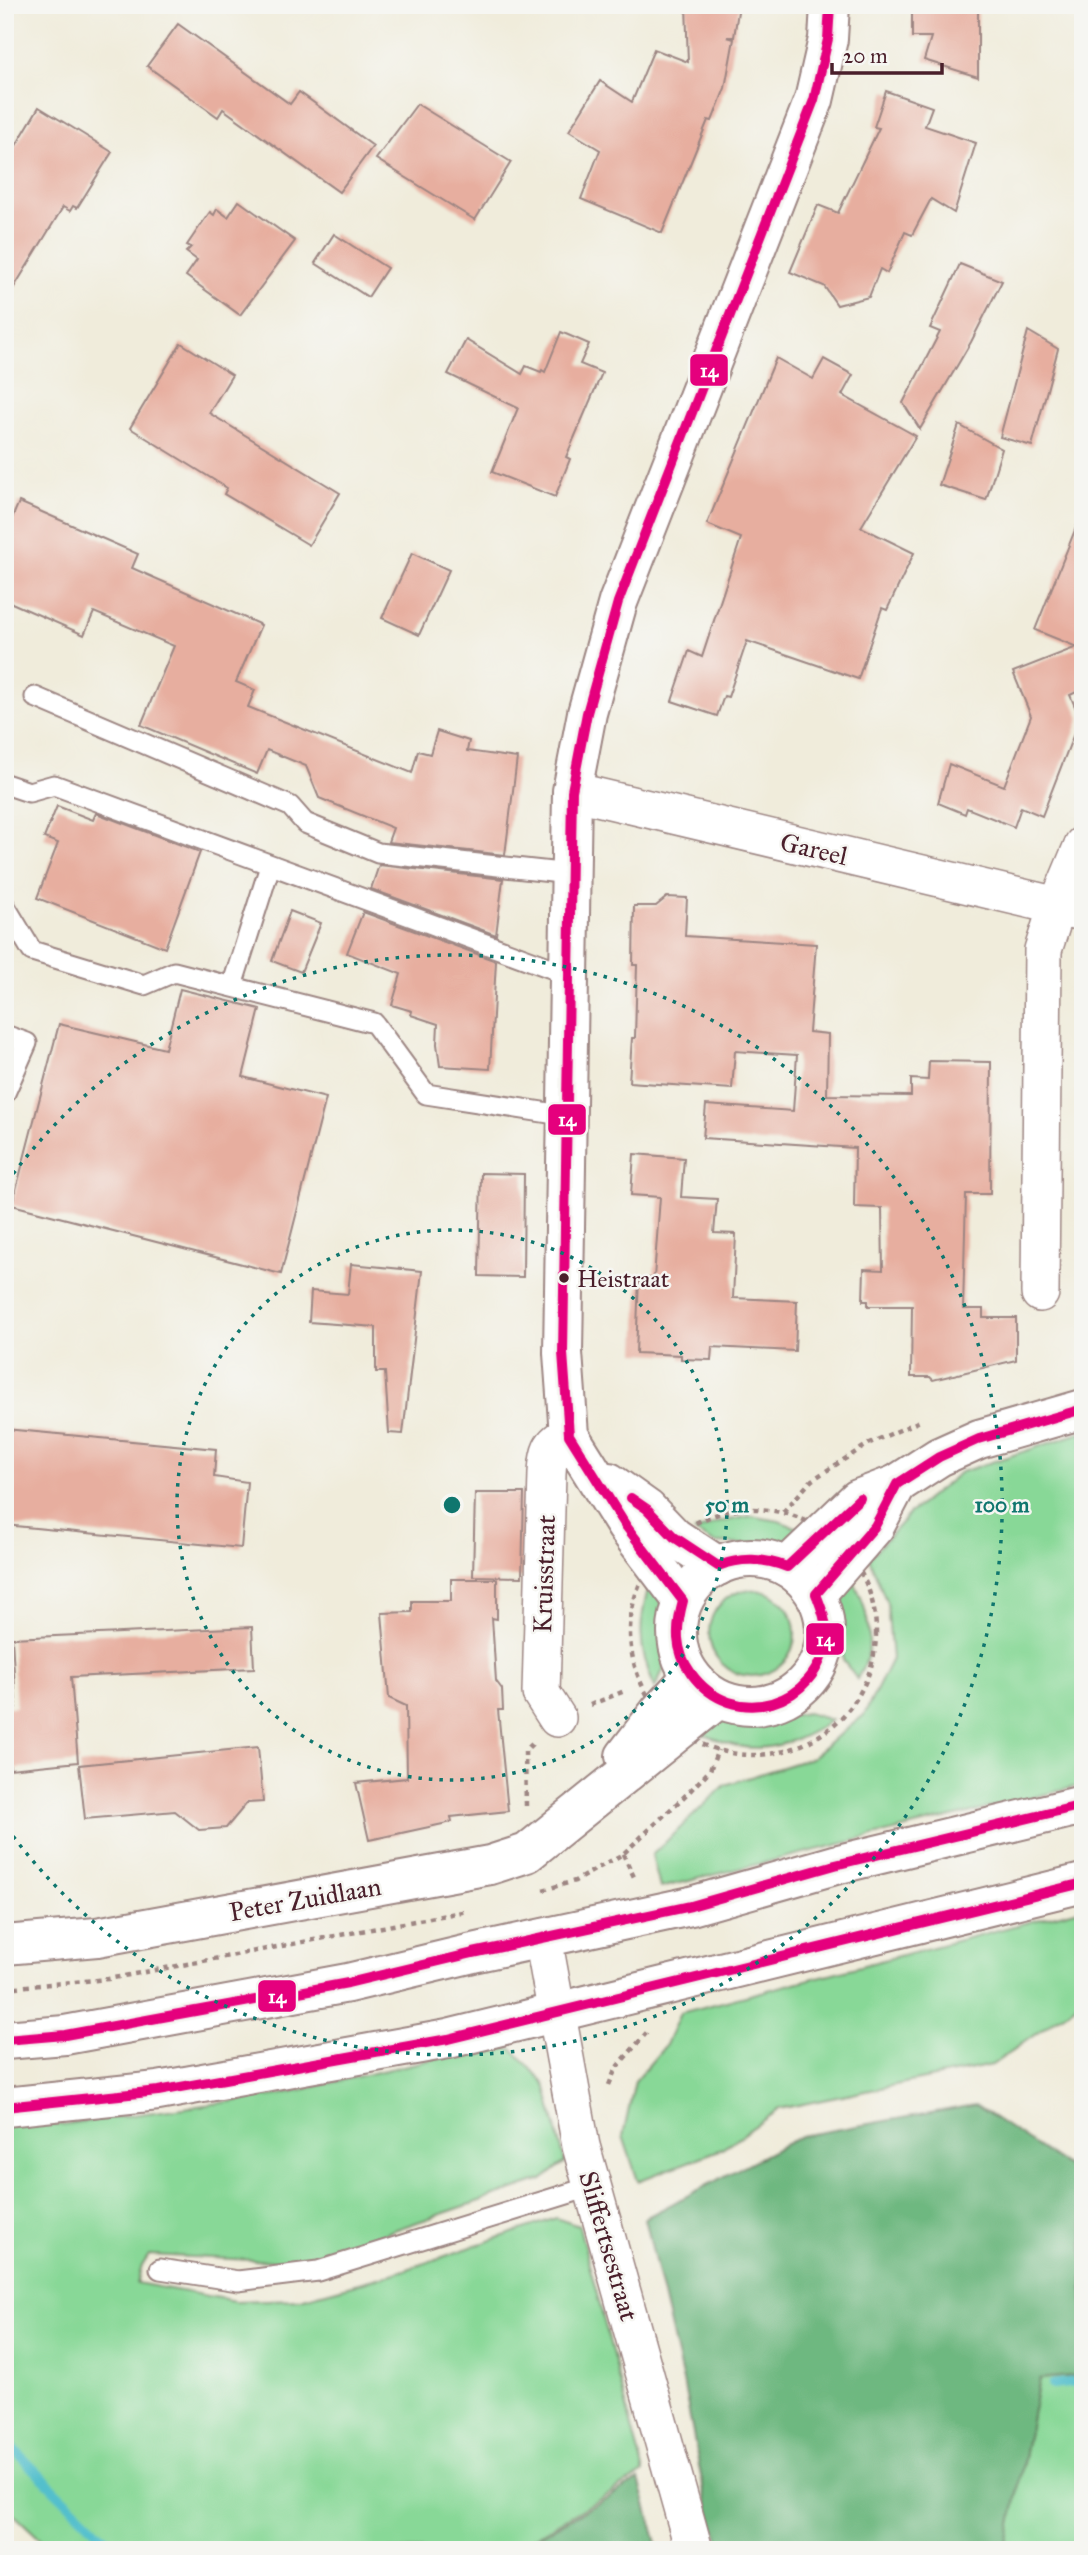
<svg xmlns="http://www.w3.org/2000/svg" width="1088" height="2555" viewBox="0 0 1088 2555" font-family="'IM FELL Great Primer',serif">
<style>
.green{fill:#88d897;stroke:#697c61;stroke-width:2}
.forest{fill:#6eb880;stroke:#5c6c56;stroke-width:2}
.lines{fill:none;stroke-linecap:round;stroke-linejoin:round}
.stream{stroke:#53bfcc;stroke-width:10}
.building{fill:#e7ae9f}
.service-casing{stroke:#9d8683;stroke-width:23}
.minor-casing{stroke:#9d8683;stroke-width:40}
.tertiary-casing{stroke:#9d8683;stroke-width:42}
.secondary-casing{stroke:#9d8683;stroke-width:42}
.path{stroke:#9d8683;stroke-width:4.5;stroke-dasharray:5 5;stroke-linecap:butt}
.service{stroke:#fff;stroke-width:19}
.minor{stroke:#fff;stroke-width:37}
.tertiary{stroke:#fff;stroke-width:38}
.secondary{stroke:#fff;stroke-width:38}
.bus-1-casing{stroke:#f6f6f2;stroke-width:16}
.bus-1{stroke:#e5007d;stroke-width:10}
.ring{fill:none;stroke:#0f766e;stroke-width:3.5;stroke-dasharray:3.5 7}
.bus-dot{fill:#4a1f2b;stroke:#f6f6f2;stroke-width:2.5}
.labels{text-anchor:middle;stroke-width:5;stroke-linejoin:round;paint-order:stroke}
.bus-label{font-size:24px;fill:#4a1f2b;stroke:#f6f6f2;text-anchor:start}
.street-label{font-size:26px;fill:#4a1f2b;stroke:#f6f6f2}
.centre{fill:#0f766e;stroke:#f6f6f2;stroke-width:3.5}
.ring-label{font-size:21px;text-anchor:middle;font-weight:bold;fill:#0f766e;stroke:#f6f6f2;stroke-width:5;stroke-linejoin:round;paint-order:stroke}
.line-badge{stroke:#f6f6f2;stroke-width:2.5}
.badge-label{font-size:19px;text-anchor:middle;font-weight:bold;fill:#fff}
</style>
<rect width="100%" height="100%" fill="#f6f6f2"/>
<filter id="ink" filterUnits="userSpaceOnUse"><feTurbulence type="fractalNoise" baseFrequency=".0143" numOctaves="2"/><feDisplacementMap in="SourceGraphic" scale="14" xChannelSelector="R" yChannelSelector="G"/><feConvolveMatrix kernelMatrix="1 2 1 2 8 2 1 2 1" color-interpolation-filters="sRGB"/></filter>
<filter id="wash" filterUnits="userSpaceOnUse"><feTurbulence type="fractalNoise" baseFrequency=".00686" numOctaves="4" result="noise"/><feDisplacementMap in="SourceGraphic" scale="28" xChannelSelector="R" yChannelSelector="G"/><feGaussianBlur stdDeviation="1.57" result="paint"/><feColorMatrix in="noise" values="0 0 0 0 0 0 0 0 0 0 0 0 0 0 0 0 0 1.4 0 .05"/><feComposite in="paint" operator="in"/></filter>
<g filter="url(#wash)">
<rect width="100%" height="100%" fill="#f0ecdb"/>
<g class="green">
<path d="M1083 1432V1785L660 1888 652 1855 725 1785 811 1758 864 1715 892 1659 887 1603 869 1558 910 1513 961 1472Z"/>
<path d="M751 1516 779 1521 810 1533 790 1544 774 1546 714 1543 695 1532 720 1522Z"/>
<path d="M851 1577C865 1599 873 1632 867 1658 865 1665 860 1673 857 1679L843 1660 841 1607Z"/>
<path d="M651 1579 663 1591 666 1612 664 1668 655 1688C637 1647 638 1621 651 1579Z"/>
<circle cx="752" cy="1633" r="43"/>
<path d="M807 1713 831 1720C805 1739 771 1753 737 1746 723 1743 709 1736 695 1731L708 1723 730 1719 752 1722Z"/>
<path d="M1083 1908V1992L1075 2006 992 2065 779 2109 722 2149 638 2181 623 2136 635 2081 666 2045 680 2013Z"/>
<path d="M489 2046 513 2049 545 2084 565 2162 542 2180 326 2253 274 2261 149 2255 142 2266 137 2283 235 2301 300 2299 396 2273 556 2218 579 2226 644 2473 513 2550H52L5 2506V2125H59L279 2095Z"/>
<path d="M1083 2375V2550H1006L1039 2379Z"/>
</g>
<g class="forest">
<path d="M975 2105 1083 2177V2375L1039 2379 1006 2550H722L704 2492 683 2381 645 2218 801 2136Z"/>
<path d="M639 2480 659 2550H515Z"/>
</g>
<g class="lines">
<g class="stream">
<path d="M1053 2385 1083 2381"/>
<path d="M5 2441 116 2550"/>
</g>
</g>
<g id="blocks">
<g class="building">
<path d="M686 5H739L734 37H727L734 39 725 88 712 121 708 120 662 233 581 199 600 150 569 131 600 81 632 102 654 49 688 62Z"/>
<path d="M912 5H968L969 9H978V77L924 60 931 37H912Z"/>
<path d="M178 24 290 104 299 92 373 146 339 192 223 109 218 117 147 66Z"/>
<path d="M886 91 932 107 925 126 976 143 954 213 931 199 912 235 905 232 887 273 880 269 869 297 837 305 824 286 790 272 818 205 838 213 879 128 874 127Z"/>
<path d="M417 104 511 162 475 220 376 159Z"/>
<path d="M39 107 112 152 77 208 73 206 70 211 63 207 5 302V164Z"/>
<path d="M239 201 295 241 240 315 186 276 197 260 186 252 191 247 187 245 200 226 210 212 214 215 217 209 228 217Z"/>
<path d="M334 234 387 268 368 297 315 263Z"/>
<path d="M960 264 1002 281 971 342 920 429 903 403 940 332 930 328Z"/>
<path d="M1028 331 1058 349 1032 446 1000 437Z"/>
<path d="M561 332 589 344 580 364 602 373 566 457 570 459 555 497 492 472 518 408 448 374 466 340 522 374 526 366 541 372 542 370 545 372Z"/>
<path d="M181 343 232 375 209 413 340 493 309 545 224 494 227 488 130 428Z"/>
<path d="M776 358 813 379 824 359 853 375 842 395 916 436 861 527 914 553 887 610 882 608 858 679 747 641 728 697 724 696 717 716 672 701 689 651 702 657 741 538 707 524Z"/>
<path d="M959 425 1002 449 986 500 939 485Z"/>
<path d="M19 502 138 554 132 568 261 625 236 682 255 690 248 707 412 773 418 751 430 754 437 731 469 741 467 751 517 758 505 855 388 842 393 828 319 798 306 766 267 750 257 774 141 725 174 646 94 612 84 635 5 600V534Z"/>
<path d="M1081 515 1083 689 1070 695 1080 718 1042 816 1021 807 1014 827 967 808 965 814 938 803 949 764 1004 786 1031 716 1013 672 1077 647 1035 630Z"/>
<path d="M412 553 449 570 419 635 382 618Z"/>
<path d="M57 806 93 820 96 813 200 852 165 948 37 898 58 843 44 838Z"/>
<path d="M379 865 503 879 496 935 371 889Z"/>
<path d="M667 897 687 898 685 936 816 944 809 1032 828 1034 827 1095 911 1096V1079L928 1080 929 1061 991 1062 990 1194H966L963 1309H983V1318H1016V1360L933 1380 930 1377H911L912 1306H868V1301H863L864 1269 883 1270 882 1208 854 1207 855 1148 703 1138 706 1105 793 1111 797 1055 735 1051 732 1089 629 1082 632 1038H635L637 965H633L634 906H656Z"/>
<path d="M290 911 321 923 301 972 272 961Z"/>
<path d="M363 912 496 961 490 1069 440 1066 437 1044 438 1024 411 1015 412 1011 392 1005 401 974 347 953Z"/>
<path d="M180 989 260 1009 243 1077 326 1098 281 1274 12 1205 59 1024 165 1049Z"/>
<path d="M634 1154 684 1158 681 1197 717 1199 714 1233 736 1234 733 1298 797 1301 795 1351 712 1347 711 1360 681 1359V1355L636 1353 639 1278H654L660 1197 631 1195Z"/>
<path d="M481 1173 524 1174 523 1277 479 1276Z"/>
<path d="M351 1264 422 1271 403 1434 389 1433 385 1372H376V1327L309 1322 311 1291 348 1294Z"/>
<path d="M5 1429 216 1449 214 1477 247 1482 241 1548 5 1525Z"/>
<path d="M475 1493H524L522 1577 473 1576Z"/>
<path d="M451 1579H497V1619L492 1618 496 1681 502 1689 503 1710H498L508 1811 451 1817 452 1822 369 1840 356 1783 407 1778 406 1706 389 1698 382 1613 412 1612V1601H451Z"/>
<path d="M252 1627 254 1668 71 1677 78 1762 10 1769 5 1707H16L12 1638Z"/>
<path d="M258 1747 263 1802 247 1803 226 1828 199 1830 175 1811 85 1819 79 1765Z"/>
</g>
</g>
</g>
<g filter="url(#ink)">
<use href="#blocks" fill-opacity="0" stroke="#9d8683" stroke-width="2"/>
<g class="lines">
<defs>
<g id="service">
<path d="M35 697 290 806 305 823 378 853 570 874"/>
<path d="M5 784 29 792 54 785 570 975"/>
<path d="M5 906 32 951 144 985 174 972 374 1023 426 1094 568 1116"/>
<path d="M232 986 270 866"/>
<path d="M5 1035 27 1043 5 1093"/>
<path d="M160 2269 238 2281 318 2271 593 2186"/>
</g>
<g id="minor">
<path d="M572 791 1083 912"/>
<path d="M1040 1293 1043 950 1057 907 1083 845"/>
<path d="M557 1718 541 1693 547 1473C548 1454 550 1442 569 1435"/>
<path d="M543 1938 581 2146 694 2550"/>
</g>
<g id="tertiary">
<path d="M609 1482 647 1509 674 1537 718 1566"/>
<circle cx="751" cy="1632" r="74"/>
<path d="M787 1567 858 1499 897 1484 939 1457 979 1439 1083 1409"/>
<path d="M816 1594 875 1526 897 1484"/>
<path d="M683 1601 626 1526 569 1435 563 1353 572 791 587 713 618 602 814 100 828 39 830 5"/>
<path d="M625 1756 659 1712 691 1677"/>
<path d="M5 1945 97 1937 490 1865 527 1853 718 1699"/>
</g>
<g id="secondary">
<path d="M5 2040 65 2035 348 1983 473 1953 691 1906 835 1865 1083 1805"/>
<path d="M5 2107 158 2091 448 2039 1083 1883"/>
</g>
</defs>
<use href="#service" class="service-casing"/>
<use href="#minor" class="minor-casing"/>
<use href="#tertiary" class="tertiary-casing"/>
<use href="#secondary" class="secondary-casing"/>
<g class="path">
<circle cx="753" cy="1632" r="123"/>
<path d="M783 1512 812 1480 870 1443 920 1421"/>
<path d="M590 1705 627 1690"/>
<path d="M526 1806 525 1751 532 1744"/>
<path d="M623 1854 635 1879"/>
<path d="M543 1890 575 1881 623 1854 689 1792 710 1770 718 1750"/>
<path d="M5 1988 108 1979 467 1911"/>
<path d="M609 2085 616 2068 649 2030"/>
</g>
<use href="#service" class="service"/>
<use href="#minor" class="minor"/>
<use href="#tertiary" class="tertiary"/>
<use href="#secondary" class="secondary"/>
<defs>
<g id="bus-1">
<path d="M830 5 828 39 814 100 618 602 587 713 572 791 563 1353 569 1435 626 1526 683 1601C676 1627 674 1650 691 1673 733 1732 820 1706 826 1636 827 1621 821 1607 816 1594L875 1526 897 1484 939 1457 979 1439 1083 1409"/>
<path d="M631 1498 647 1509 674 1537 718 1566C742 1557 763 1558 787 1567L860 1498"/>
<path d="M5 2040 65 2035 348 1983 473 1953 691 1906 835 1865 1083 1805"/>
<path d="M5 2107 158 2091 448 2039 1083 1883"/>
</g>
</defs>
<use href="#bus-1" class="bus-1-casing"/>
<use href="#bus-1" class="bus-1"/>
</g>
</g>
<g class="ring">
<circle cx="452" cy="1505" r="275"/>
<path d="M7 1182A550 550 0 1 1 7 1828"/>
</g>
<circle class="bus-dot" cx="564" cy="1278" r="6"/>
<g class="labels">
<g class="bus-label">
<text x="577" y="1287">Heistraat</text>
</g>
<g class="street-label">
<text transform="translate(814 849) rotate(13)" y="9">Gareel</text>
<text transform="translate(544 1574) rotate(-88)" y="9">Kruisstraat</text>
<text transform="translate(305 1899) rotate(-10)" y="9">Peter Zuidlaan</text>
<text transform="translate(609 2246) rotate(74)" y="9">Sliffertsestraat</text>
</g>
</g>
<circle cx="452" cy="1505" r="10" class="centre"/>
<g class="ring-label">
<text x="727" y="1512">50 m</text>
<text x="1002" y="1512">100 m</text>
</g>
<g class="line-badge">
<rect x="689" y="353" width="40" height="34" rx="7" fill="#e5007d"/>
<rect x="547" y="1103" width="40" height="33" rx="7" fill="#e5007d"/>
<rect x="805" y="1622" width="40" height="34" rx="7" fill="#e5007d"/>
<rect x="257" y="1979" width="40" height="34" rx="7" fill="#e5007d"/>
</g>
<g class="badge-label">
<text x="709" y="377">14</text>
<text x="567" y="1126">14</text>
<text x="825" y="1646">14</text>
<text x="277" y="2003">14</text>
</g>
<rect width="1088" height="2555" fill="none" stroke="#f6f6f2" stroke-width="28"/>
<path d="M832 63v10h110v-10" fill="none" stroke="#4a1f2b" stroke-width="3.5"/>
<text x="843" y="63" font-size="21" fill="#4a1f2b" stroke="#f6f6f2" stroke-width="5" paint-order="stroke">20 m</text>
</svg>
